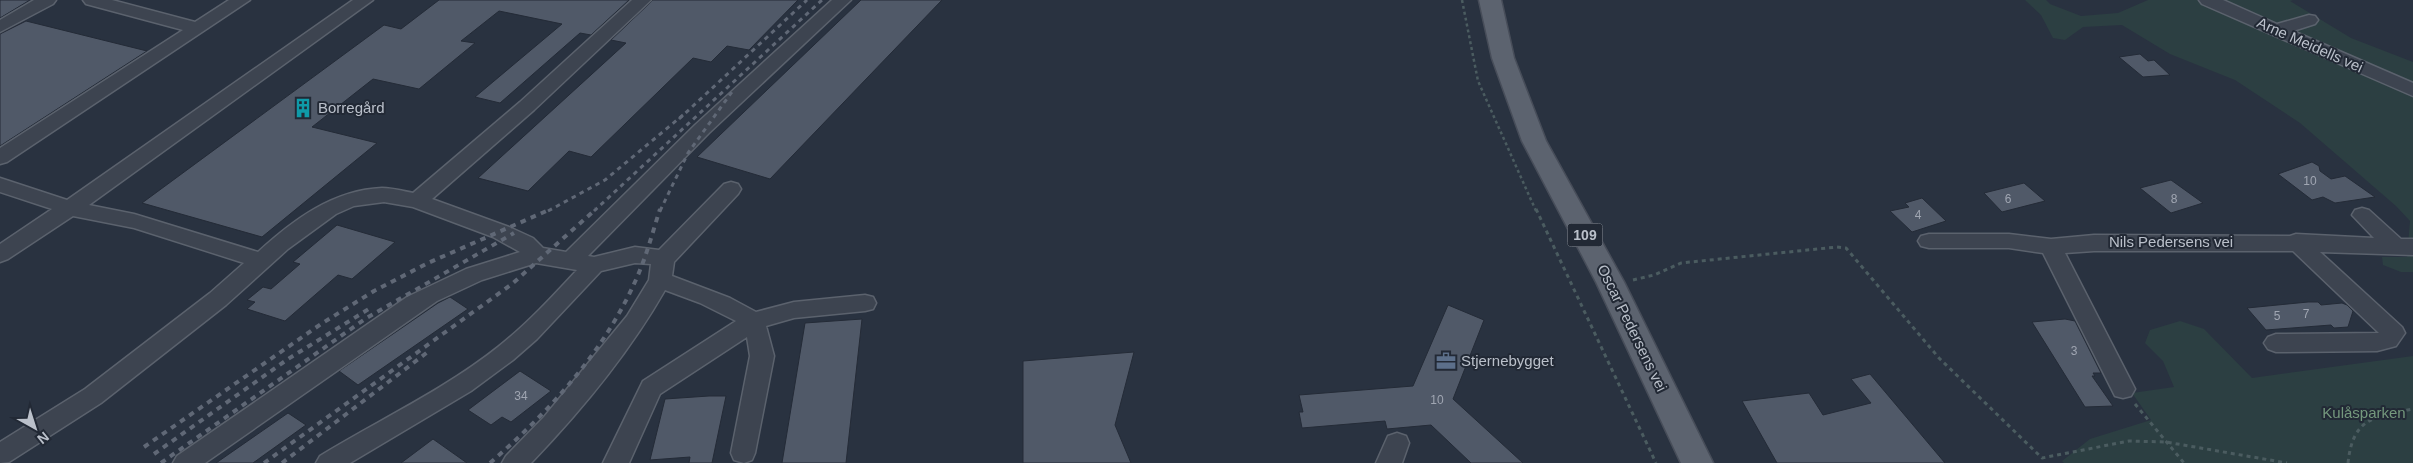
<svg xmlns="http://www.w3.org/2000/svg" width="2413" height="463" viewBox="0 0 2413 463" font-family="Helvetica,sans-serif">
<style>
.green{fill:#2c3f42}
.building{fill:#505968;stroke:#242b37}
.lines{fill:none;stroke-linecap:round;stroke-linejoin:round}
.minor-casing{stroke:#5b626d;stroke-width:3}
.major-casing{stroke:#474d59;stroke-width:3}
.path-far1{stroke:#4b5c60;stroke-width:2.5;stroke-dasharray:3 3;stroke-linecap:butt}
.path{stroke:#4b5c60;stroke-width:3;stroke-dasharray:4 4;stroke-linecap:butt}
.minor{fill:#3d4450;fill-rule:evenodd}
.major{fill:#5c636f;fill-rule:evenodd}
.rail-far1{stroke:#606876;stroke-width:3;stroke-dasharray:4.5 4.5;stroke-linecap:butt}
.rail{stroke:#606876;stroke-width:4;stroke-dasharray:5.5 5.5;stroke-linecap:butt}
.labels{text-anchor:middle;stroke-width:4;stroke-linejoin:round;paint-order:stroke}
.number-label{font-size:12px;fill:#a0a6b2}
.shield{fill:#222935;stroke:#8c939d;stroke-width:1}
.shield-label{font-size:14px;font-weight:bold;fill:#bac0ca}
.street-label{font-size:15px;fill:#bac0ca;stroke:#222935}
.poi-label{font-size:15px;fill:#bac0ca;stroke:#222935;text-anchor:start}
.park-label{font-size:15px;fill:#74987d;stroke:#222935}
</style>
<rect width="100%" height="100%" fill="#293240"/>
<g class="green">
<path d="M2025 0H2046L2050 4 2081 16 2118 13 2148 0H2293L2290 1 2351 38 2413 62V272H2401L2383 265 2382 257H2407L2410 221 2396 206 2300 123 2235 80 2170 54 2122 25 2083 27 2065 40 2053 38 2041 15Z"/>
<path d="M2180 321 2204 329 2252 378 2413 356V463H2064L2062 461 2090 439 2151 420 2132 393 2174 387 2163 361 2145 343 2150 330Z"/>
</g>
<g class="building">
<path d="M0 0H30L0 18Z"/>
<path d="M439 0H629L591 35 580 33 500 103 475 97 562 24 499 11 461 41 475 43 419 89 373 79 312 127 377 143 262 237 142 203 384 25 401 29Z"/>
<path d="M653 0H798L749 50 727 46 711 62 693 58 591 157 569 151 528 191 478 178 626 43 611 40Z"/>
<path d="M861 0H942L770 179 697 157Z"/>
<path d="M26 21 147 51 0 146V34Z"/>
<path d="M2140 54 2148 61 2154 60 2170 75 2143 77 2119 57Z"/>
<path d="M2312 162 2319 166 2320 171 2331 179 2345 176 2375 197 2335 203 2323 197 2312 200 2278 174Z"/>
<path d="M2171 180 2203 203 2171 213 2140 188Z"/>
<path d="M2024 183 2045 201 2002 212 1984 193Z"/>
<path d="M1922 198 1946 221 1912 232 1890 211 1909 207 1905 203Z"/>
<path d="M337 225 395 242 352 279 338 275 285 321 247 309 255 302 247 300 263 287 271 289 300 264 293 262Z"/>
<path d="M450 297 468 309 358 385 339 371 438 303Z"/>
<path d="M2308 302H2318L2321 305 2342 303 2347 305 2353 311 2348 327 2334 328 2331 325 2266 330 2247 308Z"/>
<path d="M1448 305 1484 320 1453 399 1523 463H1471L1431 425 1387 429 1385 421 1302 428 1299 412H1303L1299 395 1413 386Z"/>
<path d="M862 319 846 463H782L805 323Z"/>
<path d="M2065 319 2075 321 2101 373H2093L2095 376H2092L2113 406 2085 407 2032 322Z"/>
<path d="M1134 352 1115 425 1131 463H1023V361Z"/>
<path d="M520 371 551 391 511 422 502 417 491 425 468 410Z"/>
<path d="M1870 374 1945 463H1777L1742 401 1809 393 1823 415 1871 403 1851 379Z"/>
<path d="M709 396H726L712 463H689L690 457 650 460 665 399Z"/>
<path d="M288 413 306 425 253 463H216Z"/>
<path d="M433 439 467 463H401Z"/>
</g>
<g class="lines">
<defs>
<g id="minor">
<path d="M34 0H56L53 4 0 32V20Z"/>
<path d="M83 0H112L195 22 229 0H250L7 162 0 164V148L183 30 86 4Z"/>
<path d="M353 0H373L89 205 134 214 258 252C293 220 333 190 382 188 392 188 403 191 413 193L520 102 632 0H651L534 110 432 199 509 227 533 238 543 248 566 252 695 125 832 0H851L709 133 588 256 594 257 635 247 659 250 724 184 731 182 738 184 741 189 738 194 674 262 672 276 730 298 756 312 794 302 865 295 873 297 876 303 873 309 865 311 794 318 766 326 774 356 755 453 752 460 744 463 734 460 731 453 750 356 747 337 660 394 629 463H603L643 381 736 321 700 303 665 290C629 353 581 411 531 463H502L506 456 544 417 627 316 649 280 651 264 635 263 601 271 537 339 513 360 471 391 350 463H316L320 456C379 420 444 390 498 347 527 324 552 297 577 270L536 263 482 280 437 301 205 463H173L177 456 407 297 466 269 520 252 493 237 413 207 384 202 354 206 336 214 288 249 226 305 101 403 9 462 0 463V442L85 389 210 293 244 263 134 228 73 216 8 259 0 262V244L52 209 0 192V178L67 200Z"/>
<path d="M2199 0H2223L2277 24 2309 15 2315 16 2318 20 2315 24 2293 31 2413 83V96L2202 4Z"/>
<path d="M2362 208 2369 210 2401 239H2413V255L2320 252 2402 327 2405 333 2396 346 2377 351 2276 352 2268 349 2264 343 2268 337 2276 334 2379 333 2293 251H2094L2065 253 2135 389 2131 396 2123 398 2115 396 2043 253 2009 248H1929L1921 246 1918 241 1921 236 1929 234H2009L2051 239 2094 235 2290 236 2296 234 2374 238 2352 215 2355 210Z"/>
<path d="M1397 433 1406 436 1409 443 1402 463H1376L1388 436Z"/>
</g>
<path id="major" d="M1479 0H1501L1514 58 1546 141 1624 282 1713 463H1681L1596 282 1522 141 1492 58Z"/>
</defs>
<use href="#minor" class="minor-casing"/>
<use href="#major" class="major-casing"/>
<path class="path-far1" d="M1462 0 1478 81 1536 211"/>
<g class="path">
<path d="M1536 209 1656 463"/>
<path d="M1633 280 1654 275 1681 263 1837 247 1846 248 1939 358 2042 458 2129 441 2166 442 2287 463"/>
<path d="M2135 404 2184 463"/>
<path d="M2348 463C2353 417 2374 417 2413 409"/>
</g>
<use href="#minor" class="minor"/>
<use href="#major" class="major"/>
<g class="rail-far1">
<path d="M679 119 807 0"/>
<path d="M548 211 605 180 683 115"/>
<path d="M594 211 822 0"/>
<path d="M660 211 688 153 734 89"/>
</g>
<g class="rail">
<path d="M144 447 321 324 374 291 428 263 551 209"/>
<path d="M154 454 288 359 372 307"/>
<path d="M161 463 365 319 514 233"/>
<path d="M264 463 512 284 596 209"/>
<path d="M282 463 429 351"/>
<path d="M490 463C551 410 606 350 638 275 647 254 653 231 660 209"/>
</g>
</g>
<defs>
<symbol id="building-bare" viewBox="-9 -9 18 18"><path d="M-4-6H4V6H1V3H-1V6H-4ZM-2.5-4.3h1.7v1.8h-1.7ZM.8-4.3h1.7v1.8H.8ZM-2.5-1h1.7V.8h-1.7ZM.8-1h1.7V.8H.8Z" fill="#0f9aa8" stroke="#222935" stroke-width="2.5" paint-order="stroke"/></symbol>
<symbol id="office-bare" viewBox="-9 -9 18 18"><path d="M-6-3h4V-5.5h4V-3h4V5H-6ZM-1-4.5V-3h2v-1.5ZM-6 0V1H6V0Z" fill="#5c6f8a" stroke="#222935" stroke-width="2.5" paint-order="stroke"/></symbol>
</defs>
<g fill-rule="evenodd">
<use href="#building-bare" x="289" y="94" width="28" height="28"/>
<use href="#office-bare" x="1432" y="347" width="28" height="28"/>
</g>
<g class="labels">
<g class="number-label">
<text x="2310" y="185">10</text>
<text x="2008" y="203">6</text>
<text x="2174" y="203">8</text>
<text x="1918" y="219">4</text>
<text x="2306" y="318">7</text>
<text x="2277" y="320">5</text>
<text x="2074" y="355">3</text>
<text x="521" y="400">34</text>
<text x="1437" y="404">10</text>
</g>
<rect class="shield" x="1567.5" y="223.5" width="35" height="23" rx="4"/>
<g class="shield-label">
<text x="1585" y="240">109</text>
</g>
<g class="street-label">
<text transform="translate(2310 45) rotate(24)" y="5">Arne Meidells vei</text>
<text x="2171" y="247">Nils Pedersens vei</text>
<text transform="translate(1632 328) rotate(64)" y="5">Oscar Pedersens vei</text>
</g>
<g class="poi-label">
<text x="318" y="113">Borregård</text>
<text x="1461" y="366">Stjernebygget</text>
</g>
<g class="park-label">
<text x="2364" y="418">Kulåsparken</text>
</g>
</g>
<g transform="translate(35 428) rotate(141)" stroke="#222935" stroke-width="4" paint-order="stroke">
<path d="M0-4L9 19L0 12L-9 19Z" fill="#bac0ca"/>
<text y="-8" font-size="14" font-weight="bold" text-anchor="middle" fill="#bac0ca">N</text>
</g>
</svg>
